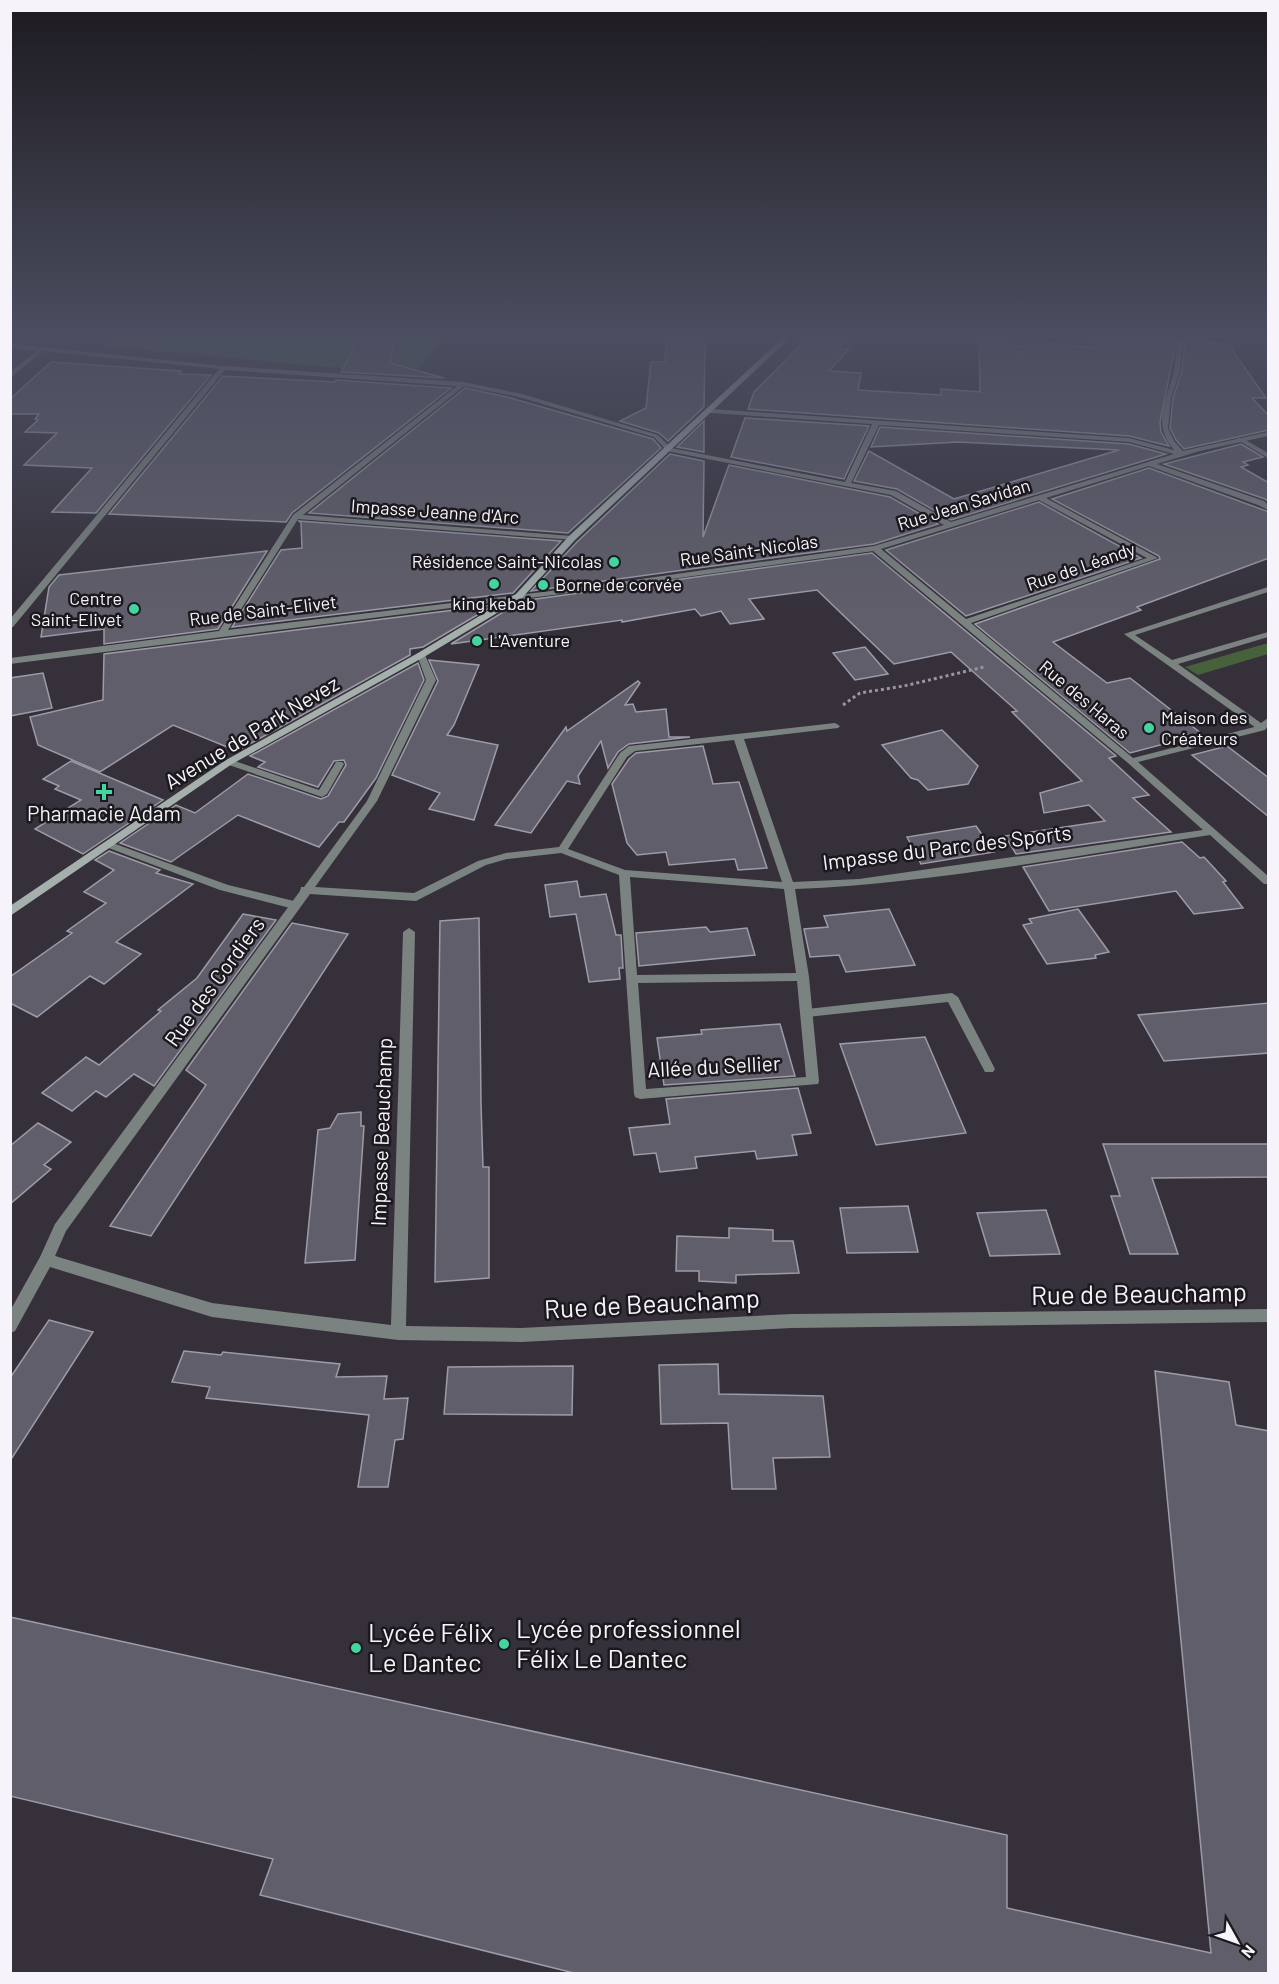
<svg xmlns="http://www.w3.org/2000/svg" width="1279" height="1984" viewBox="0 0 1279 1984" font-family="Barlow,sans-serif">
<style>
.green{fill:#47613a}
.building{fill:#605e6a;stroke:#9d9ba8;stroke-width:1.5}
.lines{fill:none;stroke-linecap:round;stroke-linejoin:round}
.path{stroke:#9a959e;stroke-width:3;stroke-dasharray:3 3;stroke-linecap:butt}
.lane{fill:#7b8381;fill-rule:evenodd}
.street{fill:#7b8381;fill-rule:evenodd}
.secondary{fill:#a5b0ad;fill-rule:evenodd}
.poi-dot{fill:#44d49f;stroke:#1c191e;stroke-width:2}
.labels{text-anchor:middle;stroke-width:5;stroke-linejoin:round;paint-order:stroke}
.far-street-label{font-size:18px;fill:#f7f3fa;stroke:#1c191e}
.far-poi-label{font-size:18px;fill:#f7f3fa;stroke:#1c191e;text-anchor:start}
.street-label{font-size:21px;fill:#f7f3fa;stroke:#1c191e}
.poi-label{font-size:21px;fill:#f7f3fa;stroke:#1c191e}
.near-street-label{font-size:26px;fill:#f7f3fa;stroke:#1c191e}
.near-poi-label{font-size:26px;fill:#f7f3fa;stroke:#1c191e;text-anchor:start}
</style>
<rect width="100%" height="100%" fill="#35303a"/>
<g class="green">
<path d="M126 333H449L412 375 105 346Z"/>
<path d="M1268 643V654L1198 675 1185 667Z"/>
</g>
<g class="building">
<path d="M813 333 848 337 839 348 849 349 829 371 861 373 858 390 941 395V389L980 392 979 333H1010L1011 347 1050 343 1094 348 1091 336 1169 341 1175 347 1174 353 1160 422 1161 432 1169 446 1129 436 748 409 754 392Z"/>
<path d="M362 334 395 335 390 363 444 378 341 372Z"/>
<path d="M1182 341 1228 344 1266 398H1252L1269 416V430L1184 449 1176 440 1170 428 1173 398 1181 374 1185 346Z"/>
<path d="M666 342H705L704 407 668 441 659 433 620 421 646 408 651 362H665Z"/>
<path d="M51 362 181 371 179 374 211 375 96 513 52 512 92 468 24 465 57 433 25 432 38 420 35 419 39 414H10V399Z"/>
<path d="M223 376 335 382 336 380 451 388 292 513 286 522 109 514Z"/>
<path d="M465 388 507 397 653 439 661 448 568 533 309 513Z"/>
<path d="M745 418 869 426 844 479 731 457Z"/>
<path d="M704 421V452L677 447Z"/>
<path d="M880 427 1129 444 1166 454 951 520 897 489 854 481 869 451 954 499 1119 450 958 442 871 447Z"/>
<path d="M1241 444 1263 457 1243 462 1248 465 1241 467 1269 483V502L1265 499 1164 464Z"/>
<path d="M670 454 704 461 703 537 729 465 890 497 938 524 874 544 531 591 577 542Z"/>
<path d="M1149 468 1269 512V558L1137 607 1141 610 1053 642 1107 683 1130 678 1202 734 1130 753 975 624 1160 559 1159 556 1052 499Z"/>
<path d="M1039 502 1141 558 966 616 886 550Z"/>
<path d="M299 521 561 541 513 593 232 627 281 550 302 548 301 523Z"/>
<path d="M267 551 218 629 104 644V629L41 637 49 587 59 575Z"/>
<path d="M872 553 1116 756 1109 758 1149 795 1133 798 1171 832 1016 854 1005 836 1105 821 1089 805 1044 813 1040 793 1082 781 1012 712 1017 711 951 652 894 664 817 590 749 599 764 619 730 624 721 611 701 616 695 609 622 622V620L451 644 521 601Z"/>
<path d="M494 605 423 647 410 649V655L237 751 173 725 100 772 38 745 30 717 103 700 104 654Z"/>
<path d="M865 647 888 674 855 680 833 653Z"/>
<path d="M429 660 479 665 454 725 447 735 498 745 474 820 429 809 440 793 392 775 438 681Z"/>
<path d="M418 663 424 680 376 778 344 822H339L319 847 238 815 171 862 120 843 176 805 195 813 248 774 321 799 328 796 346 765 344 760 334 761 318 787 258 767 265 762 250 756Z"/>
<path d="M43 673 52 708 10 716V678Z"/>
<path d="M638 681 640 683 625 705 633 704 636 712 666 709 669 737H690L629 744 618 752 608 768 601 741 578 776 580 784 567 781 531 833 495 825 566 727 567 731Z"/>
<path d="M942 730 978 766 968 784 928 790 918 780 911 778 882 745Z"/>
<path d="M703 746 713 784 739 782 767 868 738 870 735 859 669 865 666 852 637 855 627 843 612 784 629 759 636 753Z"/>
<path d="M1227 746 1269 778V817L1192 755Z"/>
<path d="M71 761 163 800 83 854 35 829 81 800 55 789 59 786 43 779Z"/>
<path d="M976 826 994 852 921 864 907 837Z"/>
<path d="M1182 842 1200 858 1204 857 1226 881 1223 882 1243 908 1194 914 1176 891 1049 911 1023 867Z"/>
<path d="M109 851 160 870 156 873 193 884 116 942 141 954 104 984 90 976 37 1017 10 1003V977L72 933 67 931 106 903 84 892 114 870 95 860Z"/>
<path d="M577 881 580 897 606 894 616 935H621L623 968H619L620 979 589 982 576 914 550 917 545 885Z"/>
<path d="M889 909 915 965 846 972 839 955 810 957 804 929 828 927 824 916Z"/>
<path d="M1078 909 1109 952 1095 955 1096 958 1047 964 1023 925 1032 923 1029 919Z"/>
<path d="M243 914 276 920 154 1086 134 1074 106 1097 96 1091 72 1111 42 1093 86 1057 99 1065 161 1011 158 1010 197 978Z"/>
<path d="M479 918 481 1104 483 1167H489V1278L435 1282 440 921Z"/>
<path d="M292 923 348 934 151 1236 110 1226 206 1085 186 1070Z"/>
<path d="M706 927 710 932 747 928 755 955 639 966 636 933Z"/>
<path d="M1269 1003V1053L1164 1061 1138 1015Z"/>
<path d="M780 1024 795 1076 664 1085 657 1038 702 1034 701 1030Z"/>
<path d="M925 1037 966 1133 876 1145 840 1044Z"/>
<path d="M798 1088 811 1133 792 1135 797 1155 757 1159 755 1151 695 1157 697 1168 660 1172 656 1153 634 1155 629 1128 670 1124 666 1099Z"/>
<path d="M361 1112V1126H364L355 1260 305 1263 318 1130 330 1128 338 1114Z"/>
<path d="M38 1123 71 1142 44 1165 51 1169 10 1204V1146Z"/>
<path d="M1103 1144H1269V1177L1152 1178 1178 1254H1130L1111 1196H1120Z"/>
<path d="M908 1206 918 1252 847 1253 840 1208Z"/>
<path d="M1046 1210 1060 1254 990 1256 977 1213Z"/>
<path d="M729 1228 773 1230V1241H793L799 1273 736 1275V1283L699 1281V1271H676L677 1236 729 1238Z"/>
<path d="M49 1320 93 1332 10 1461V1378Z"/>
<path d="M184 1351 221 1355 223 1352 340 1364 336 1377 387 1376 384 1399 408 1398 403 1439 395 1440 388 1487H358L369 1415 206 1398 210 1387 172 1382Z"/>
<path d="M718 1364 719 1394 823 1396 830 1457 773 1458 776 1489H732L728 1423 661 1424 659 1365Z"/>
<path d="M573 1366 572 1415 444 1414 448 1367Z"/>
<path d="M1155 1371 1229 1382 1236 1425 1269 1431V1974H578L260 1895 273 1859 10 1796V1617L1007 1835V1908L1211 1953Z"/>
</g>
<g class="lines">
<path class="path" d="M843 705 860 693 904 686 984 667"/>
<g class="lane">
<path d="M1238 438H1242L1268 453V458L1238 440Z"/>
<path d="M1268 587V592L1135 635 1172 660 1268 632V637L1178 664 1261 723 1268 718V726L1265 730H1259L1124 634Z"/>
<path d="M229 759 319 790 336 762H342L344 764 327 794 322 797 226 764V760Z"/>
<path d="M110 842 228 885 298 902 300 905 294 909 220 890 106 847 105 845 106 843Z"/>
<path d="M952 993 958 997 995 1069 993 1072H985L948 1002 807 1017 801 1013 807 1009Z"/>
</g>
<path class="street" d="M1165 333H1171L1183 346 1179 374 1171 398 1168 428 1174 441 1183 451 1268 432V436L1200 451 1157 464 1264 501 1268 505V510L1258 505 1149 466 1046 498 1158 558 971 623 1133 758 1262 725 1265 726V730L1138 762 1268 876V884H1264L1210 835C1072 856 934 883 795 889L809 977 819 1081 818 1084 640 1099 635 1097 634 1094 619 875 561 853 507 859 486 865 416 901 310 894 66 1231 55 1256 212 1303 391 1325 403 932 409 928 415 932 406 1326 521 1328 792 1314 1268 1309V1322L792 1328 521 1342 398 1340 212 1317 50 1267 15 1331 10 1333V1311L40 1257 55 1224 300 891 301 887H304L367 801 426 680 417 655 418 653H424L425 655 436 680 377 801 315 887 414 893 478 861 506 853 559 847 620 753 629 746 835 723 840 726 838 728 744 739 793 882 859 879 1203 830 1128 763 873 551 592 590 10 664V658L219 631 293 515 457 386 225 370 13 627H10V619L219 369 43 351 10 378V372L37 351 10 348V344L223 366 463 382 522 394 658 435 671 448 845 482 872 424 711 413 708 411 711 409 1129 438 1174 450C1152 425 1166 402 1173 374 1175 365 1176 356 1177 346ZM464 386 519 397 654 437 667 451 891 495 944 525 874 546 592 586 228 630 298 519 575 540V536H572L303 515ZM879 425 1129 442 1174 454 951 522 896 491 851 483ZM1039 500 1147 558 966 619 881 549ZM734 740 782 882 625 870 568 849 627 757 635 751ZM630 877 784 889 796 973 637 975ZM797 981 806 1077 646 1089 638 983Z"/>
<path class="secondary" d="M788 333H795L575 540 522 598 424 657 232 764 10 916V906L226 760 418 653 516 594 569 536Z"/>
</g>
<linearGradient id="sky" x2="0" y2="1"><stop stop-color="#1d1a20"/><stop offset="0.55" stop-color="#4b4e60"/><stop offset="1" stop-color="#4b4e60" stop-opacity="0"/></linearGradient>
<rect width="1279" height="611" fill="url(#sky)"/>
<g class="poi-dot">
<circle cx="614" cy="562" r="6"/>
<circle cx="494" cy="584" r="6"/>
<circle cx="543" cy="585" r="6"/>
<circle cx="134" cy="609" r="6"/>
<circle cx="477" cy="641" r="6"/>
<circle cx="1149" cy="728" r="6"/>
<path d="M101 783h6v6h6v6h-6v6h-6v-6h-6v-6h6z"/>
<circle cx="504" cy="1644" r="6"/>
<circle cx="356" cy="1648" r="6"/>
</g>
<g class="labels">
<g class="far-street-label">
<text transform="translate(964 505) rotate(-17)" y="6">Rue Jean Savidan</text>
<text transform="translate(435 512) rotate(4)" y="6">Impasse Jeanne d'Arc</text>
<text transform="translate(749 551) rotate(-8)" y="6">Rue Saint-Nicolas</text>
<text transform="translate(1081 567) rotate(-19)" y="6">Rue de Léandy</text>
<text transform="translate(263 611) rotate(-7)" y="6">Rue de Saint-Elivet</text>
<text transform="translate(1084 700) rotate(40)" y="6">Rue des Haras</text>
</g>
<g class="far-poi-label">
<text x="602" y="568" text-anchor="end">Résidence Saint-Nicolas</text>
<text x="555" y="591">Borne de corvée</text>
<text x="122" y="605" text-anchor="end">Centre<tspan x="122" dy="21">Saint-Elivet</tspan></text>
<text x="494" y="610" text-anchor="middle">king kebab</text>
<text x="489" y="647">L'Aventure</text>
<text x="1161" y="724">Maison des<tspan x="1161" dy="21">Créateurs</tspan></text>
</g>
<g class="street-label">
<text transform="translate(252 733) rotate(-31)" y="7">Avenue de Park Nevez</text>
<text transform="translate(947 848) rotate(-7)" y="7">Impasse du Parc des Sports</text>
<text transform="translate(215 982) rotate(-54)" y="7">Rue des Cordiers</text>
<text transform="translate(714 1067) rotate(-3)" y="7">Allée du Sellier</text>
<text transform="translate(382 1132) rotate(-88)" y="7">Impasse Beauchamp</text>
</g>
<g class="poi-label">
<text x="104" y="821">Pharmacie Adam</text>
</g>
<g class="near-street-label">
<text transform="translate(1139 1294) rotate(-1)" y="9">Rue de Beauchamp</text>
<text transform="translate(652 1304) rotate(-3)" y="9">Rue de Beauchamp</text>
</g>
<g class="near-poi-label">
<text x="516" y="1638">Lycée professionnel<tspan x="516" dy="30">Félix Le Dantec</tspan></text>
<text x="368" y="1642">Lycée Félix<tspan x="368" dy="30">Le Dantec</tspan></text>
</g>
</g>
<rect width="1279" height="1984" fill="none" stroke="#f7f3fa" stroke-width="24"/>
<g transform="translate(1237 1942) rotate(130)" stroke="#1c191e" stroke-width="4.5" paint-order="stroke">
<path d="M0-4.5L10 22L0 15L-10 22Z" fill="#f7f3fa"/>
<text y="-9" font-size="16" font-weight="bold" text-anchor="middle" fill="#f7f3fa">N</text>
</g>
</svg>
